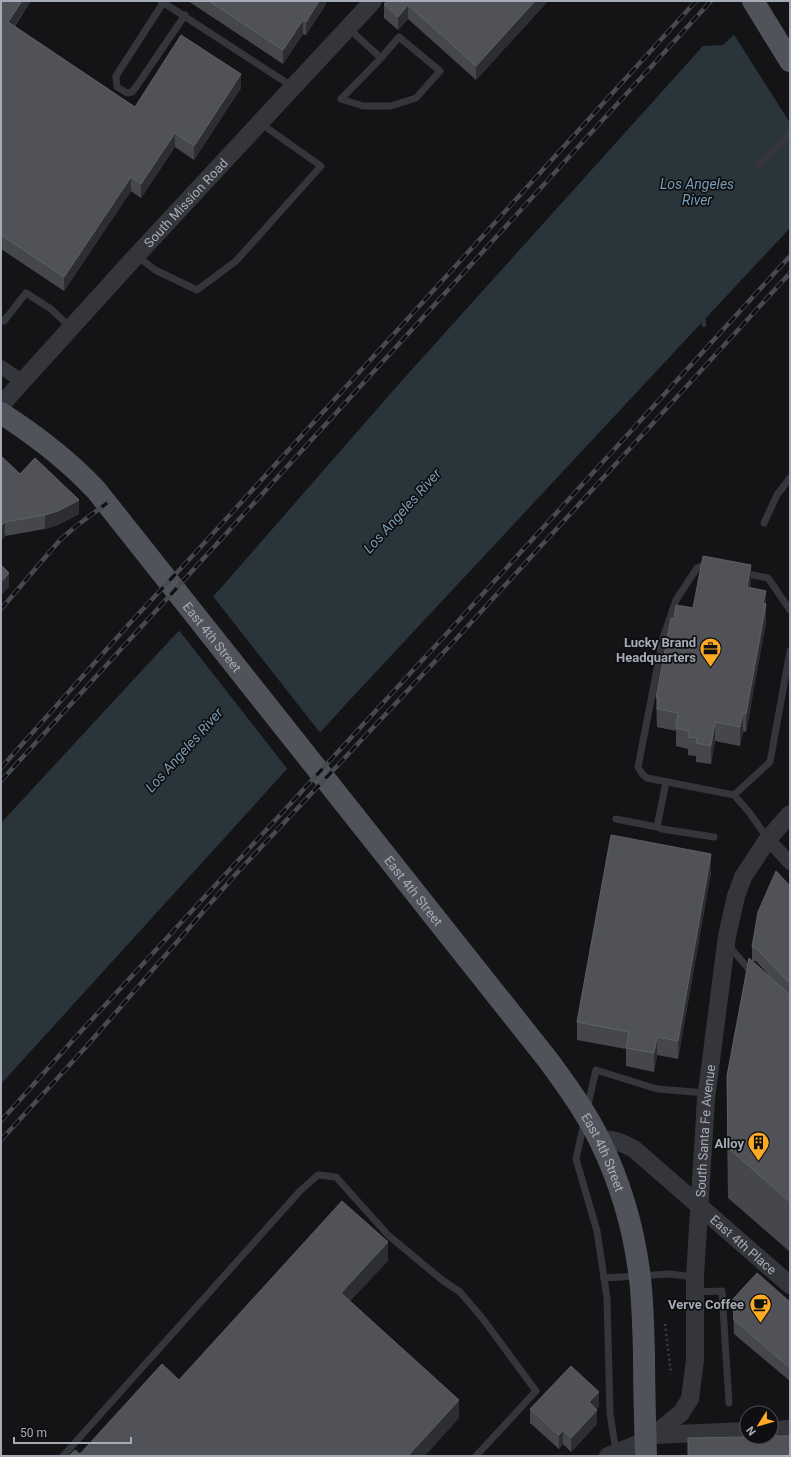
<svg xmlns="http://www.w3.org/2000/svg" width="791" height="1457" viewBox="0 0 791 1457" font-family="Roboto,sans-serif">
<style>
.water{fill:#2a343b}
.pier{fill:#141416}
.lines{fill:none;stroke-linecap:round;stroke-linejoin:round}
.stream{stroke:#2a343b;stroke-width:4.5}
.path{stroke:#3b3d43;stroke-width:2.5;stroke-dasharray:2 3;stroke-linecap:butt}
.service{stroke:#35363c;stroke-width:7}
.minor{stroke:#35363c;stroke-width:14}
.tertiary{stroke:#35363c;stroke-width:18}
.primary{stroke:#51535b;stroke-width:22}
.rail-casing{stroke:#484a51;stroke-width:4.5}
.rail{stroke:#0f0f11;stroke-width:3;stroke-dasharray:9;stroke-linecap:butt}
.wall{fill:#45474b}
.shaded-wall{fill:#2d2e31}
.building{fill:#505257;stroke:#5d6066}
.labels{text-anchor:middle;stroke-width:3.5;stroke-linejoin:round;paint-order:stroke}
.street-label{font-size:13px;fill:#a5acb7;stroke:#0f0f11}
.poi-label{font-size:13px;font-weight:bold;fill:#a5acb7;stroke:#0f0f11;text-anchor:end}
.water-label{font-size:14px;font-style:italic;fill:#799cb5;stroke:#0f0f11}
</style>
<rect width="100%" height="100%" fill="#141416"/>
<path class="water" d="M769 1H790V228L346 704 1 1084V823L171 639 220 589 398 385 703 46 723 45Z"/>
<g class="pier">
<path d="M766 1H790V123L733 33Z"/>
<path d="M212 595 321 734 289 771 178 629Z"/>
</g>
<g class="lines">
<path class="stream" d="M703 314 704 325"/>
<path class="path" d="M665 1324 671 1374"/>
<g class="service">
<path d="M161 1 293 87"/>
<path d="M163 3 116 76 117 87 127 93 132 92 136 87 185 15"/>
<path d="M348 28 381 58 341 99 363 106H391L416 98 440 71 399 37 381 58"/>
<path d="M759 166 790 133"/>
<path d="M137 256 155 270 197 290 236 261 321 166 260 123"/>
<path d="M1 319 4 321 26 293 51 309 71 328"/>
<path d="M764 523 777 495 790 478"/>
<path d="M710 566 704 565 697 568 676 600 663 638 638 767 643 775 647 778 734 795 749 812 768 839"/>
<path d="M743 573 768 578 790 610"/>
<path d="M666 782 657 827 662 829 714 837"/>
<path d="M734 795 770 762 790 651"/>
<path d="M616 819 657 827"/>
<path d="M728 945 753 974"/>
<path d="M587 1109 596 1070 657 1089 706 1093"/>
<path d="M584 1123 576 1159 597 1231 607 1298 610 1414 616 1451"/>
<path d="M604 1278 670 1274 694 1277"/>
<path d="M695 1292 722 1291 729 1403"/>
<path d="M63 1456 300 1191 318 1175 336 1177 388 1235 442 1280 460 1292 483 1319 536 1391 476 1456"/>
</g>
<g class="minor">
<path d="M1 367 22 381"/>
<path d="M768 839 790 863"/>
</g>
<g class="tertiary">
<path id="s1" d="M1 405 136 256 373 1"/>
<path id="s2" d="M600 1140C613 1138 622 1143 634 1149L790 1285"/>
<path d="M771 1430 790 1429"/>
<path d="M654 1435 747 1431"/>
<path id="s3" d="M608 1456 640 1443 654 1435 681 1413 690 1399 695 1360V1277L706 1099 727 936 736 896 743 877 768 839 790 814"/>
</g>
<g class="primary">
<path d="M753 1 790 61"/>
<path id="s4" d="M1 413C35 435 68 460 96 490L548 1060C567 1086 586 1112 600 1141 620 1182 633 1226 639 1271 643 1298 643 1326 644 1353 644 1387 645 1422 646 1456"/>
</g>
<defs>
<g id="rail">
<path d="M1 609 60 540 75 527 107 503"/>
<path d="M1 768 130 623 197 551 696 1"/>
<path d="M1 781 711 1"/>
<path d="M1 1121 74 1039 450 630 790 256"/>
<path d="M1 1140 85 1048 235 875 457 638 790 273"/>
</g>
</defs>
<use href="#rail" class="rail-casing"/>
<use href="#rail" class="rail"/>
</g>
<g class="wall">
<path d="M1 1H31L15 26 135 107 241 88 194 160 175 147 141 198 131 191 64 291 1 249Z"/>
<path d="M188 1H326V4L306 35 303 34 283 64Z"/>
<path d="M387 1H548L476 80 408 19 398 30 384 18V4Z"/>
<path d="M1 456 20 474 79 514 58 525 45 529 5 536 1 540Z"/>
<path d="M751 583 750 588 766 603V622L746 732 743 731 740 746 715 741 711 764 696 762V756L688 755V749L676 746V731L657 727 656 697 674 618 693 608Z"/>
<path d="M711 872 678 1059 657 1055 654 1072 626 1066V1049L577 1040V1022Z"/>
<path d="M790 886V1252L728 1198 727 1126V1076L774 981 756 961H752V947Z"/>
<path d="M733 1299 790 1302V1381L734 1334Z"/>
<path d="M599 1406 596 1409 597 1424 571 1452 563 1444 559 1449 530 1423V1409Z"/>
</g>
<g class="shaded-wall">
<path d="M22 1H31L8 35V22Z"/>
<path d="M319 1H326V4L306 35V22Z"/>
<path d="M535 1H548L476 80V66Z"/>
<path d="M408 5V19L398 30V17Z"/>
<path d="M303 20V34L283 64V50Z"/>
<path d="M241 74V88L194 160V146Z"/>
<path d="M175 133V147L141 198V184Z"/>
<path d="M131 177V191L64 291V277Z"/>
<path d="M79 500V514L58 525 45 529V515Z"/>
<path d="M5 522V536L1 540V526Z"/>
<path d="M751 565V583L747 605V587Z"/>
<path d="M9 573V587L1 596V582Z"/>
<path d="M766 591V622L746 732V714Z"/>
<path d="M743 713V731L740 746V727Z"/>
<path d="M715 722V741L711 764V746Z"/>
<path d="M711 854V872L678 1059V1041Z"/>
<path d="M657 1037V1055L654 1072V1053Z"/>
<path d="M388 1242V1261L341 1311V1293Z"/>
<path d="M599 1392V1406L589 1416V1402Z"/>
<path d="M459 1400V1418L425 1456H408Z"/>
<path d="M597 1410V1424L571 1452V1438Z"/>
<path d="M563 1430V1444L559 1449V1435Z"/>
</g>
<g class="building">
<path d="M1 1H22L8 22 135 107 181 35 241 74 194 146 175 133 141 184 131 177 64 277 1 235Z"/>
<path d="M209 1H319L306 22 303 20 283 50Z"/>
<path d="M387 1H535L476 66 408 5 398 17 384 4Z"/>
<path d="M1 456 20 474 35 458 79 500 58 511 45 515 5 522 1 526Z"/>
<path d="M703 556 751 565 747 587 766 591 763 603 766 604 746 714 743 713 740 727 715 722 711 746 696 743 697 738 688 737 689 731 676 728 678 713 657 709 659 698 656 697 671 618H674L676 605 693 608Z"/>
<path d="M1 565 9 573 1 582Z"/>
<path d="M611 835 711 854 678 1041 657 1037 654 1053 626 1048 629 1032 577 1022Z"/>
<path d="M776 871 790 886V984L756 948 752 947 758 912Z"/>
<path d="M749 958 790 995V1202L728 1148 727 1076Z"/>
<path d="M342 1201 388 1242 341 1293 459 1400 408 1456H69L75 1450 80 1454 162 1364 179 1380Z"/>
<path d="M757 1273 790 1302V1368L734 1320 733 1299Z"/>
<path d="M571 1366 599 1392 589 1402 597 1410 571 1438 563 1430 559 1435 530 1409Z"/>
<path d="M771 1436H790V1451L788 1456H688V1438L747 1437H771Z"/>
</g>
<defs>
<symbol id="office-pin" viewBox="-11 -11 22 30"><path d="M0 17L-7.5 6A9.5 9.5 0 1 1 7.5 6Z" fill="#feaa24" stroke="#0f0f11"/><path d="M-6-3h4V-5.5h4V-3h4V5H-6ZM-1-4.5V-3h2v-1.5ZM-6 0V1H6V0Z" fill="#111"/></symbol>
<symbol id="building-pin" viewBox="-11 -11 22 30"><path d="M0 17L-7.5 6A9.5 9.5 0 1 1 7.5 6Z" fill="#feaa24" stroke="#0f0f11"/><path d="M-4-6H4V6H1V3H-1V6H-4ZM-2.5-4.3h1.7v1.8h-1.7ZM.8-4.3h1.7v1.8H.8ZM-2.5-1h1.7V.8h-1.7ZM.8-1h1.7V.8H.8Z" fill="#111"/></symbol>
<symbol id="cafe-pin" viewBox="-11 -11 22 30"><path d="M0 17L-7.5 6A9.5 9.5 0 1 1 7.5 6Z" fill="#feaa24" stroke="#0f0f11"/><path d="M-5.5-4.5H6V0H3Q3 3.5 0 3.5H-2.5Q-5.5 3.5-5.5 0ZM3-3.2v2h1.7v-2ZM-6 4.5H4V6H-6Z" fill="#111"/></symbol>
</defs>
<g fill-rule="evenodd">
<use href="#office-pin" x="698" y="636" width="25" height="34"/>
<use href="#building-pin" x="746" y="1130" width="25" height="34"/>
<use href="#cafe-pin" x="748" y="1292" width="25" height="34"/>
</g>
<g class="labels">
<g class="street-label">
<text dy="5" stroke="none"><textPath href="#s1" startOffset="274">South Mission Road</textPath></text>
<text dy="5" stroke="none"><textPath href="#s4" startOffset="310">East 4th Street</textPath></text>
<text dy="5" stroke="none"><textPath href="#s4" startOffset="634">East 4th Street</textPath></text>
<text dy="5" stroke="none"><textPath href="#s3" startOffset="371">South Santa Fe Avenue</textPath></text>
<text dy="5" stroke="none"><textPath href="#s4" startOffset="958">East 4th Street</textPath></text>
<text dy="5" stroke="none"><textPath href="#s2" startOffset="181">East 4th Place</textPath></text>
</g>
<g class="poi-label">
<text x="696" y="647">Lucky Brand<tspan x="696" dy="15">Headquarters</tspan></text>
<text x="744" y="1148">Alloy</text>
<text x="744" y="1309">Verve Coffee</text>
</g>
<g class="water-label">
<text x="697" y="189">Los Angeles<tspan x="697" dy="16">River</tspan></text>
<text transform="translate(402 511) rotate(-48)" y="5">Los Angeles River</text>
<text transform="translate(184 750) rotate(-48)" y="5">Los Angeles River</text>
</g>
</g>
<rect width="791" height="1457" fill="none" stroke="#a5acb7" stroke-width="4"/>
<g transform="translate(759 1425) rotate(233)"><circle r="19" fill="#0f0f11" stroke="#4b4e53"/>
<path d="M0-3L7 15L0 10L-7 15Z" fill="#feaa24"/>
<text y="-6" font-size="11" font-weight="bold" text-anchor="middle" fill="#a5acb7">N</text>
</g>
<path d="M14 1437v6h117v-6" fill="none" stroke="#a5acb7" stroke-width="2"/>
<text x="20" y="1437" font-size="12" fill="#a5acb7" stroke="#0f0f11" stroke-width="3" paint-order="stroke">50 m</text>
</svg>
